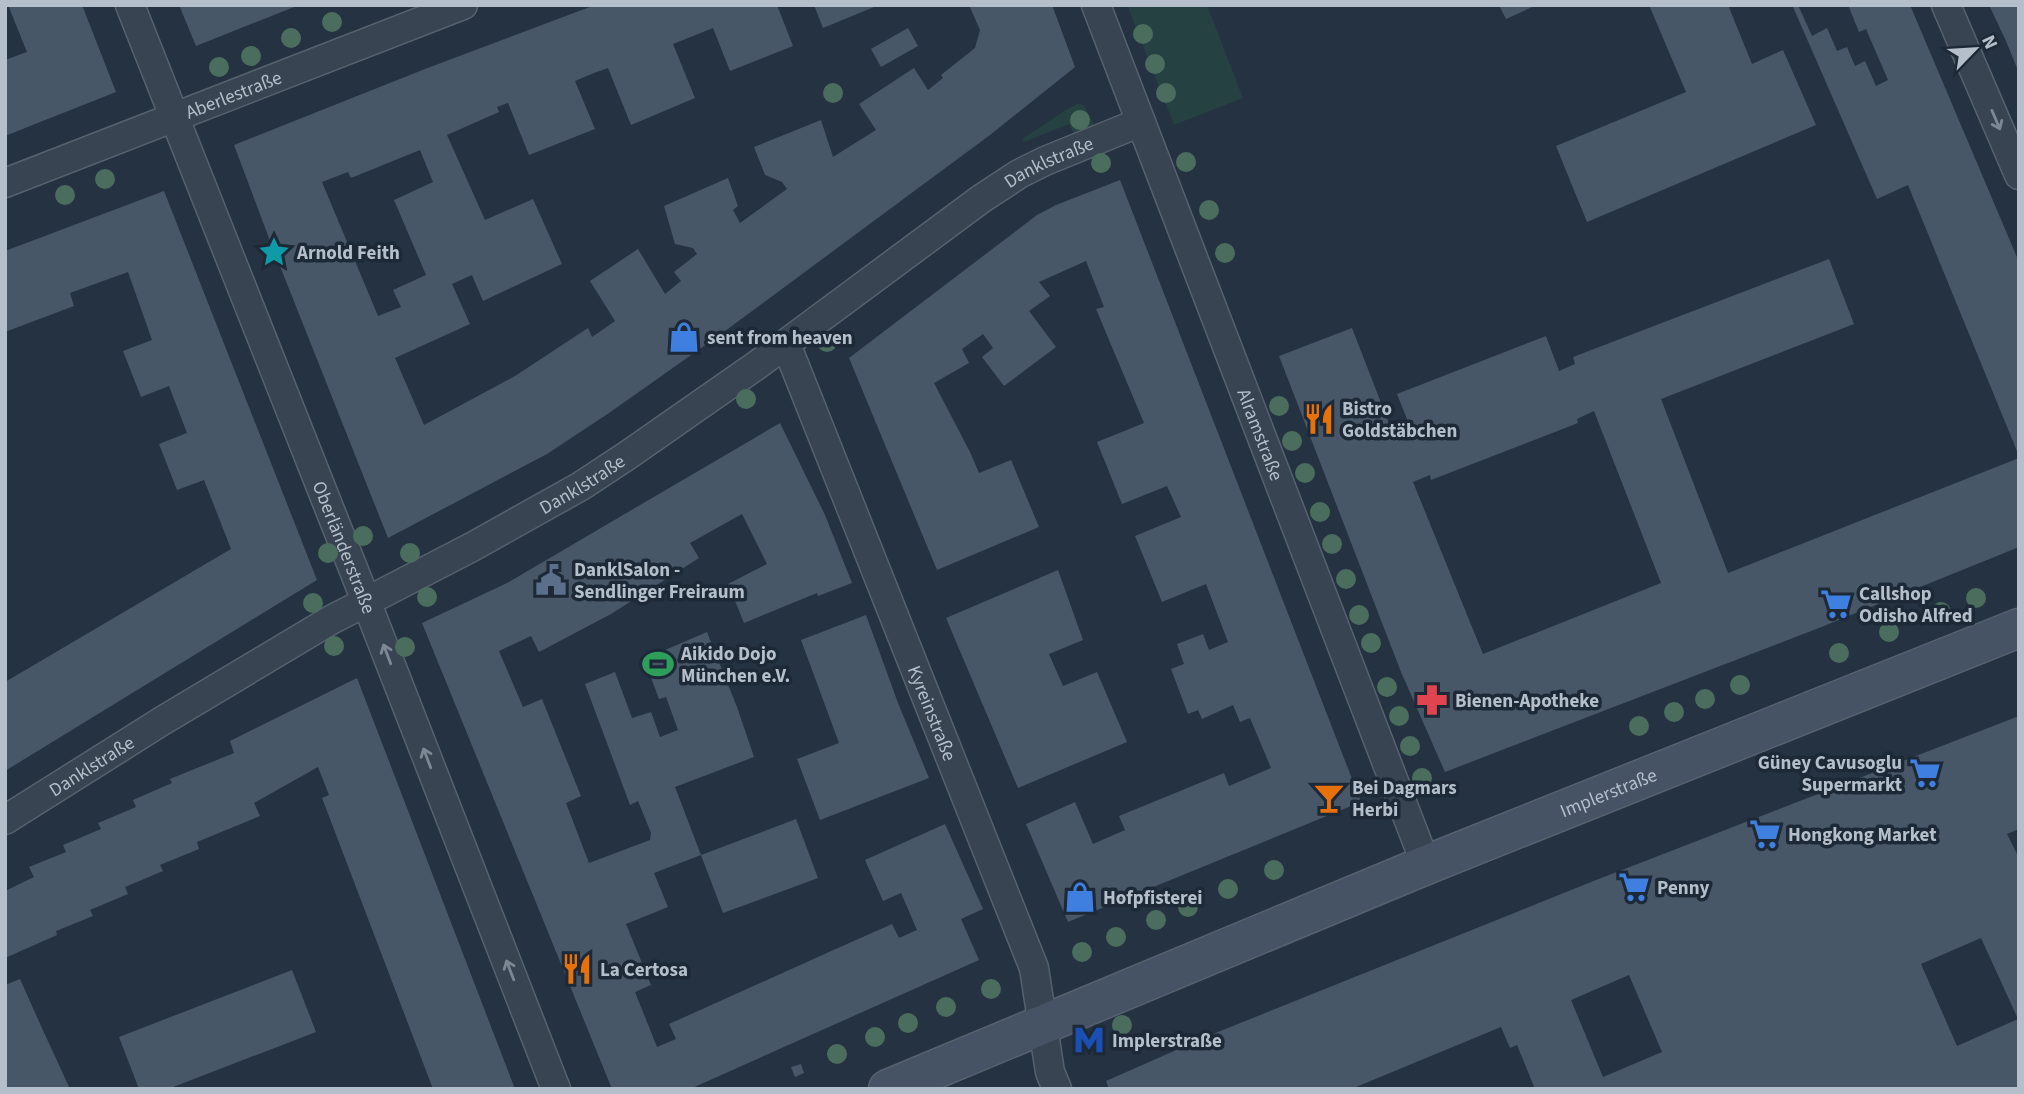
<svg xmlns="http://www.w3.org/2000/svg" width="2024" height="1094" viewBox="0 0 2024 1094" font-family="'Source Sans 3',sans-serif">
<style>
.green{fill:#264142}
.building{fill:#485768;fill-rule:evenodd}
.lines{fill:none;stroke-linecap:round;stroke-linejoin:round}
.street-casing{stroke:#56626e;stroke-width:31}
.secondary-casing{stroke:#56626e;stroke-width:41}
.street{stroke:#384451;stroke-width:28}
.secondary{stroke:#465364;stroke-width:38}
.tree{fill:#4b6d5d}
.oneway{stroke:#7d8894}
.labels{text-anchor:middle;stroke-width:7;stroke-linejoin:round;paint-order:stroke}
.street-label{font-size:19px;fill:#b5bfcb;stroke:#1d2936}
.poi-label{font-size:19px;font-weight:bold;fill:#b5bfcb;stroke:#1d2936;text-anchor:start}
</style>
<rect width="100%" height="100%" fill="#243241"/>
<g class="green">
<path d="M1127 5H1207L1243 98 1174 125Z"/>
<path d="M1078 104 1084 105 1094 125 1074 134 1069 124 1024 142 1022 139 1069 108Z"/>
</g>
<g class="building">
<path d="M8 5H82L116 92 5 136V60L27 52Z"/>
<path d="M179 5H299L196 46Z"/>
<path d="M595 5H777L793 46 730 71 713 28 673 44 695 98 631 125 608 68 594 73 575 81 595 129 529 155 508 103 497 107 499 112 447 135 485 220 533 199 562 264 483 301 472 275 452 284 470 324 395 358 424 425 515 376 588 328 592 337 615 321 590 281 638 249 665 294 681 281 674 272 697 254 693 248 675 244 664 206 728 178 738 206 733 210 740 223 787 189 782 182 765 175 754 147 821 120 833 157 876 130 859 104 914 68 928 90 943 78 941 75 975 48 980 30 969 5H1052L1075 67 990 135 721 334 609 413 547 454 388 538 272 246 234 145 425 69ZM420 150 433 182 394 200 426 275 393 290 401 307 378 316 322 182 348 172 351 178Z"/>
<path d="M814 5H879L823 28Z"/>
<path d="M1499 5H1537L1506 19Z"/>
<path d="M1649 5H1728L1752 64 1783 50 1816 125 1587 222 1556 146 1686 92Z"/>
<path d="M1798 5 1812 36 1827 28 1837 51 1847 47 1855 66 1865 61 1876 86 1888 80 1866 29 1859 32 1848 5H1910L2019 262V456L1908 185 1877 199 1793 7Z"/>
<path d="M1989 5H2019V73L2006 41Z"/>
<path d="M908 28 918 46 881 67 871 49Z"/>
<path d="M1120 180 1361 802 1068 922 1026 824 1075 802 1093 844 1125 830 1119 816 1224 773 1229 786 1271 768 1250 718 1240 722 1233 705 1202 719 1198 710 1188 714 1171 669 1184 664 1177 644 1203 634 1209 650 1228 642 1206 584 1162 602 1135 536 1181 517 1167 486 1122 504 1097 442 1144 423 1096 309 1104 307 1086 261 1039 282 1050 296 1029 311 1056 347 1004 386 982 357 993 348 983 334 962 349 969 363 934 383 970 452 979 473 1011 460 1039 527 937 570 849 358 1037 215 1056 205Z"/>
<path d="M164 191 317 580 5 771V682L231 549 204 480 177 490 159 444 187 433 169 386 141 397 123 351 152 340 128 272 70 293 74 306 5 332V251Z"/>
<path d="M1829 259 1854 324 1661 399 1728 573 2019 458V547L1819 628 1445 772 1401 672 1279 356 1352 328 1392 431 1409 424 1397 394 1546 336 1559 371 1575 364 1573 357ZM1594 411 1661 583 1483 654 1413 482 1430 475 1431 480 1578 423 1577 419Z"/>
<path d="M780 423 825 515 852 583 818 596 817 593 744 623 728 584 767 564 742 514 690 543 699 558 611 614 539 652 531 636 499 651 523 707 542 699 581 796 566 803 589 863 650 840 651 833 638 801 630 805 585 684 615 672 632 718 651 712 660 737 678 730 666 697 659 699 644 659 707 632 737 707 754 757 675 787 701 855 654 873 668 907 626 924 651 985 635 992 657 1047 676 1039 669 1024 829 952 892 924 899 938 917 930 901 893 883 901 865 860 945 824 983 909 961 919 979 960 690 1089H612L422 623 507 583Z"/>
<path d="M1058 570 1083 640 1049 654 1063 686 1097 672 1127 742 1018 788 946 618Z"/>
<path d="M866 615 898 703 929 778 820 820 797 759 839 743 801 640Z"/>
<path d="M357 678 515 1089H433L322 798 329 795 318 767 254 803 260 816 197 842 199 849 160 865 163 871 125 887 128 894 90 910 93 916 56 931 57 935 5 958V891L34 877 29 867 66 852 63 845 101 829 98 823 136 807 133 800 172 783 170 779 234 753 230 741Z"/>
<path d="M2019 716V829L2007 834 2019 858V1089H1535L1517 1045 1510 1048 1501 1027 1356 1087 1357 1089H1109L1106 1081 1208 1036 1591 882ZM1981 938 2018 1019 1957 1046 1921 964ZM1629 975 1662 1052 1603 1077 1571 1000Z"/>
<path d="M796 819 818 878 723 913 701 855Z"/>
<path d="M292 970 316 1032 168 1089H139L119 1037Z"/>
<path d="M20 979 41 1026 70 1089H5V985Z"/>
<path d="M801 1064 804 1073 795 1077 791 1067Z"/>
</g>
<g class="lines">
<defs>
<g id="street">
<path id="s1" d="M130 5 366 601 556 1089"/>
<path id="s2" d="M1096 5 1426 865"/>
<path d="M1946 5 2019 175"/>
<path id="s3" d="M5 183 463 5"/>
<path id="s4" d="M786 344 1034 968 1050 1072 1057 1089"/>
<path id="s5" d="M5 820 162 721 331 620 472 547 581 486 628 455 757 365 981 199 1019 174 1045 161 1141 122"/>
</g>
<g id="secondary">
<path id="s6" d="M888 1089 1426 865 2019 628"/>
</g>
</defs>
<use href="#street" class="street-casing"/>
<use href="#secondary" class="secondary-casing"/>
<use href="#street" class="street"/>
<use href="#secondary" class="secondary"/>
</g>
<g class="tree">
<circle cx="332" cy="22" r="10"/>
<circle cx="1143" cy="34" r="10"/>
<circle cx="291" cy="38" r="10"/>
<circle cx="251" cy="56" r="10"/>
<circle cx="1155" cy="64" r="10"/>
<circle cx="219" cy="67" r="10"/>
<circle cx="833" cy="93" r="10"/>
<circle cx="1166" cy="93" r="10"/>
<circle cx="1080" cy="120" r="10"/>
<circle cx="1186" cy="162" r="10"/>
<circle cx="1101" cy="163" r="10"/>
<circle cx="105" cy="179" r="10"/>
<circle cx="65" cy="195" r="10"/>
<circle cx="1209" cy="210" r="10"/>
<circle cx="1225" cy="253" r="10"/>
<circle cx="827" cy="342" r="10"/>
<circle cx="746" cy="399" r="10"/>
<circle cx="1279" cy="406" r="10"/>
<circle cx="1292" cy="441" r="10"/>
<circle cx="1305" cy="473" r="10"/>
<circle cx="1320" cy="512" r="10"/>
<circle cx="363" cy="536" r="10"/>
<circle cx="1332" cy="544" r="10"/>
<circle cx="328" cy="553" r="10"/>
<circle cx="410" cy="553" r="10"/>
<circle cx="1346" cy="579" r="10"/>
<circle cx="427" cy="597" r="10"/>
<circle cx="1976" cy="598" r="10"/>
<circle cx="313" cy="603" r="10"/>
<circle cx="1941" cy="612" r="10"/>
<circle cx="1359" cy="615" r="10"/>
<circle cx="1889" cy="632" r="10"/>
<circle cx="1371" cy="643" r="10"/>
<circle cx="334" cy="646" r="10"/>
<circle cx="405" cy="647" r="10"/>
<circle cx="1839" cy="653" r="10"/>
<circle cx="1740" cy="685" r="10"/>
<circle cx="1387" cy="687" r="10"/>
<circle cx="1705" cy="699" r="10"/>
<circle cx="1674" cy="712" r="10"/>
<circle cx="1399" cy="716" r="10"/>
<circle cx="1639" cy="726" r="10"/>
<circle cx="1410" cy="746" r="10"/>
<circle cx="1422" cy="778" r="10"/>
<circle cx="1274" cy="870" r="10"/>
<circle cx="1228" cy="889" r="10"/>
<circle cx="1188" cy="907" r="10"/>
<circle cx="1156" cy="920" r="10"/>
<circle cx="1116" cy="937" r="10"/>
<circle cx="1082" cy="952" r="10"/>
<circle cx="991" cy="989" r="10"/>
<circle cx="946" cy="1007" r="10"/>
<circle cx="908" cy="1023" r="10"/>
<circle cx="1122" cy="1025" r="10"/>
<circle cx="875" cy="1037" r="10"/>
<circle cx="837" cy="1054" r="10"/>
</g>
<defs><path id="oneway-shaft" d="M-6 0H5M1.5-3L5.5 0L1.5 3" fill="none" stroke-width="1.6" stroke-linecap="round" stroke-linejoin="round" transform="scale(1.75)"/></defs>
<g class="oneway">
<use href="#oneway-shaft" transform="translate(1996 120) rotate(67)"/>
<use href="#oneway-shaft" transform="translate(387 654) rotate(-111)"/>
<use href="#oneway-shaft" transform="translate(427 758) rotate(-111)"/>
<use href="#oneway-shaft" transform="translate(510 970) rotate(-111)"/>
</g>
<defs>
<symbol id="sight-bare" viewBox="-9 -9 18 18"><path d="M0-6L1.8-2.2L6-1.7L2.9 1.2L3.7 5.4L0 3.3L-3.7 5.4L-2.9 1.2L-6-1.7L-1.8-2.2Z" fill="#0f9aa8" stroke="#1d2936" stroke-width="2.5" paint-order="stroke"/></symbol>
<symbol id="shop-bare" viewBox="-9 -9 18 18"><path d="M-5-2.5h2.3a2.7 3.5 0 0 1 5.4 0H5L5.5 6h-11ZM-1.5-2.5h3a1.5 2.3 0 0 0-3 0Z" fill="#3f7fe0" stroke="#1d2936" stroke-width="2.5" paint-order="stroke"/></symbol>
<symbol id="restaurant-bare" viewBox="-9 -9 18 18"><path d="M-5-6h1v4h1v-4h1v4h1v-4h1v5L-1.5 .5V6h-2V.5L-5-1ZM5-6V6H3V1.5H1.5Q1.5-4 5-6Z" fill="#e8710a" stroke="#1d2936" stroke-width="2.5" paint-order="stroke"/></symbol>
<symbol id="civic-bare" viewBox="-9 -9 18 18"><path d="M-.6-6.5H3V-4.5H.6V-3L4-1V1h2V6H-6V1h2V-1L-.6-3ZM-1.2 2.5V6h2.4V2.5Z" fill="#5c6f8a" stroke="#1d2936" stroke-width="2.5" paint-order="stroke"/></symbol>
<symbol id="supermarket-bare" viewBox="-9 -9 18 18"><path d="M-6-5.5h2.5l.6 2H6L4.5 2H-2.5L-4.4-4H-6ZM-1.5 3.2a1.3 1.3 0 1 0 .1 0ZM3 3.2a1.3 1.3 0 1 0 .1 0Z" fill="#3f7fe0" stroke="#1d2936" stroke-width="2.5" paint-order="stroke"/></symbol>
<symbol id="stadium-bare" viewBox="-9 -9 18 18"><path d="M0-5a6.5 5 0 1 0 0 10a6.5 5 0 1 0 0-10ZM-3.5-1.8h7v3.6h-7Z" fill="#2e9e5b" stroke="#1d2936" stroke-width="2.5" paint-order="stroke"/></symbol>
<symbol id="pharmacy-bare" viewBox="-9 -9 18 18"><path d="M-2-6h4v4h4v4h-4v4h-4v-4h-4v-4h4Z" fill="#e0444e" stroke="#1d2936" stroke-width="2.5" paint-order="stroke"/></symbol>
<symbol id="bar-bare" viewBox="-9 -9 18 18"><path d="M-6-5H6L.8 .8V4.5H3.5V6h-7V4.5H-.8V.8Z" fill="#e8710a" stroke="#1d2936" stroke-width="2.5" paint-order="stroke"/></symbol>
<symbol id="metro-bare" viewBox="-9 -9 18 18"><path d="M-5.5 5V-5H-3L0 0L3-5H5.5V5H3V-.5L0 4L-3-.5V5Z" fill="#1a4fb4" stroke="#1d2936" stroke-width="2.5" paint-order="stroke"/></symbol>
</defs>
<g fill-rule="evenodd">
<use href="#sight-bare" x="252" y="230" width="44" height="44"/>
<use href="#shop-bare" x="662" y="315" width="44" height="44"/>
<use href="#restaurant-bare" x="1297" y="397" width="44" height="44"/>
<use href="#civic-bare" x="529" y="558" width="44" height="44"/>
<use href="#supermarket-bare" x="1814" y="582" width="44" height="44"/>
<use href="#stadium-bare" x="636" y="642" width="44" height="44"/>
<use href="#pharmacy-bare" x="1410" y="678" width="44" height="44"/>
<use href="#supermarket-bare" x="1903" y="751" width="44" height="44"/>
<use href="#bar-bare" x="1307" y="776" width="44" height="44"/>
<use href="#supermarket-bare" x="1743" y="812" width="44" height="44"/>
<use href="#supermarket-bare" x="1612" y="865" width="44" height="44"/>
<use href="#shop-bare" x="1058" y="875" width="44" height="44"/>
<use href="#restaurant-bare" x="555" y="947" width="44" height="44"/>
<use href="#metro-bare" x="1067" y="1018" width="44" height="44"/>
</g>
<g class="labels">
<g class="street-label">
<text dy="7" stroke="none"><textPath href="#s3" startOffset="245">Aberlestraße</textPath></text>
<text dy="7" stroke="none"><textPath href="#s5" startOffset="1236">Danklstraße</textPath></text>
<text dy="7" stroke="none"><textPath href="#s2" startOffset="460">Alramstraße</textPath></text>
<text dy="7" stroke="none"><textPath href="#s5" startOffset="668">Danklstraße</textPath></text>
<text dy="7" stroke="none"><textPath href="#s1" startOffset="583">Oberländerstraße</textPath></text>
<text dy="7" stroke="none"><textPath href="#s4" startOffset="397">Kyreinstraße</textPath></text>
<text dy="7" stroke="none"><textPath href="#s5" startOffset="102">Danklstraße</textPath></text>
<text dy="7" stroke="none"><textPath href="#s6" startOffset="779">Implerstraße</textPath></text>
</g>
<g class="poi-label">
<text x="297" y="259">Arnold Feith</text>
<text x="707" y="344">sent from heaven</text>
<text x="1342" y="415">Bistro<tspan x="1342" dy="22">Goldstäbchen</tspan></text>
<text x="574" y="576">DanklSalon -<tspan x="574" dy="22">Sendlinger Freiraum</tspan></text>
<text x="1859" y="600">Callshop<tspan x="1859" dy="22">Odisho Alfred</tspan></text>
<text x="681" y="660">Aikido Dojo<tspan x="681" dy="22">München e.V.</tspan></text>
<text x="1455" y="707">Bienen-Apotheke</text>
<text x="1902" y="769" text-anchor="end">Güney Cavusoglu<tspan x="1902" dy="22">Supermarkt</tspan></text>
<text x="1352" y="794">Bei Dagmars<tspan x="1352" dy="22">Herbi</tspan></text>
<text x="1788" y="841">Hongkong Market</text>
<text x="1657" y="894">Penny</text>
<text x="1103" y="904">Hofpfisterei</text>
<text x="600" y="976">La Certosa</text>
<text x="1112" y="1047">Implerstraße</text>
</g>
</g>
<rect width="2024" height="1094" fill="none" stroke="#b5bfcb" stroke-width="14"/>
<g transform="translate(1975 49) rotate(65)" stroke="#1d2936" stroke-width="5" paint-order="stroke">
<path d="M0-5L12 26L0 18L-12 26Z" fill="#b5bfcb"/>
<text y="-10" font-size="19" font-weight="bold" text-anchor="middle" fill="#b5bfcb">N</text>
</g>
</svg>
